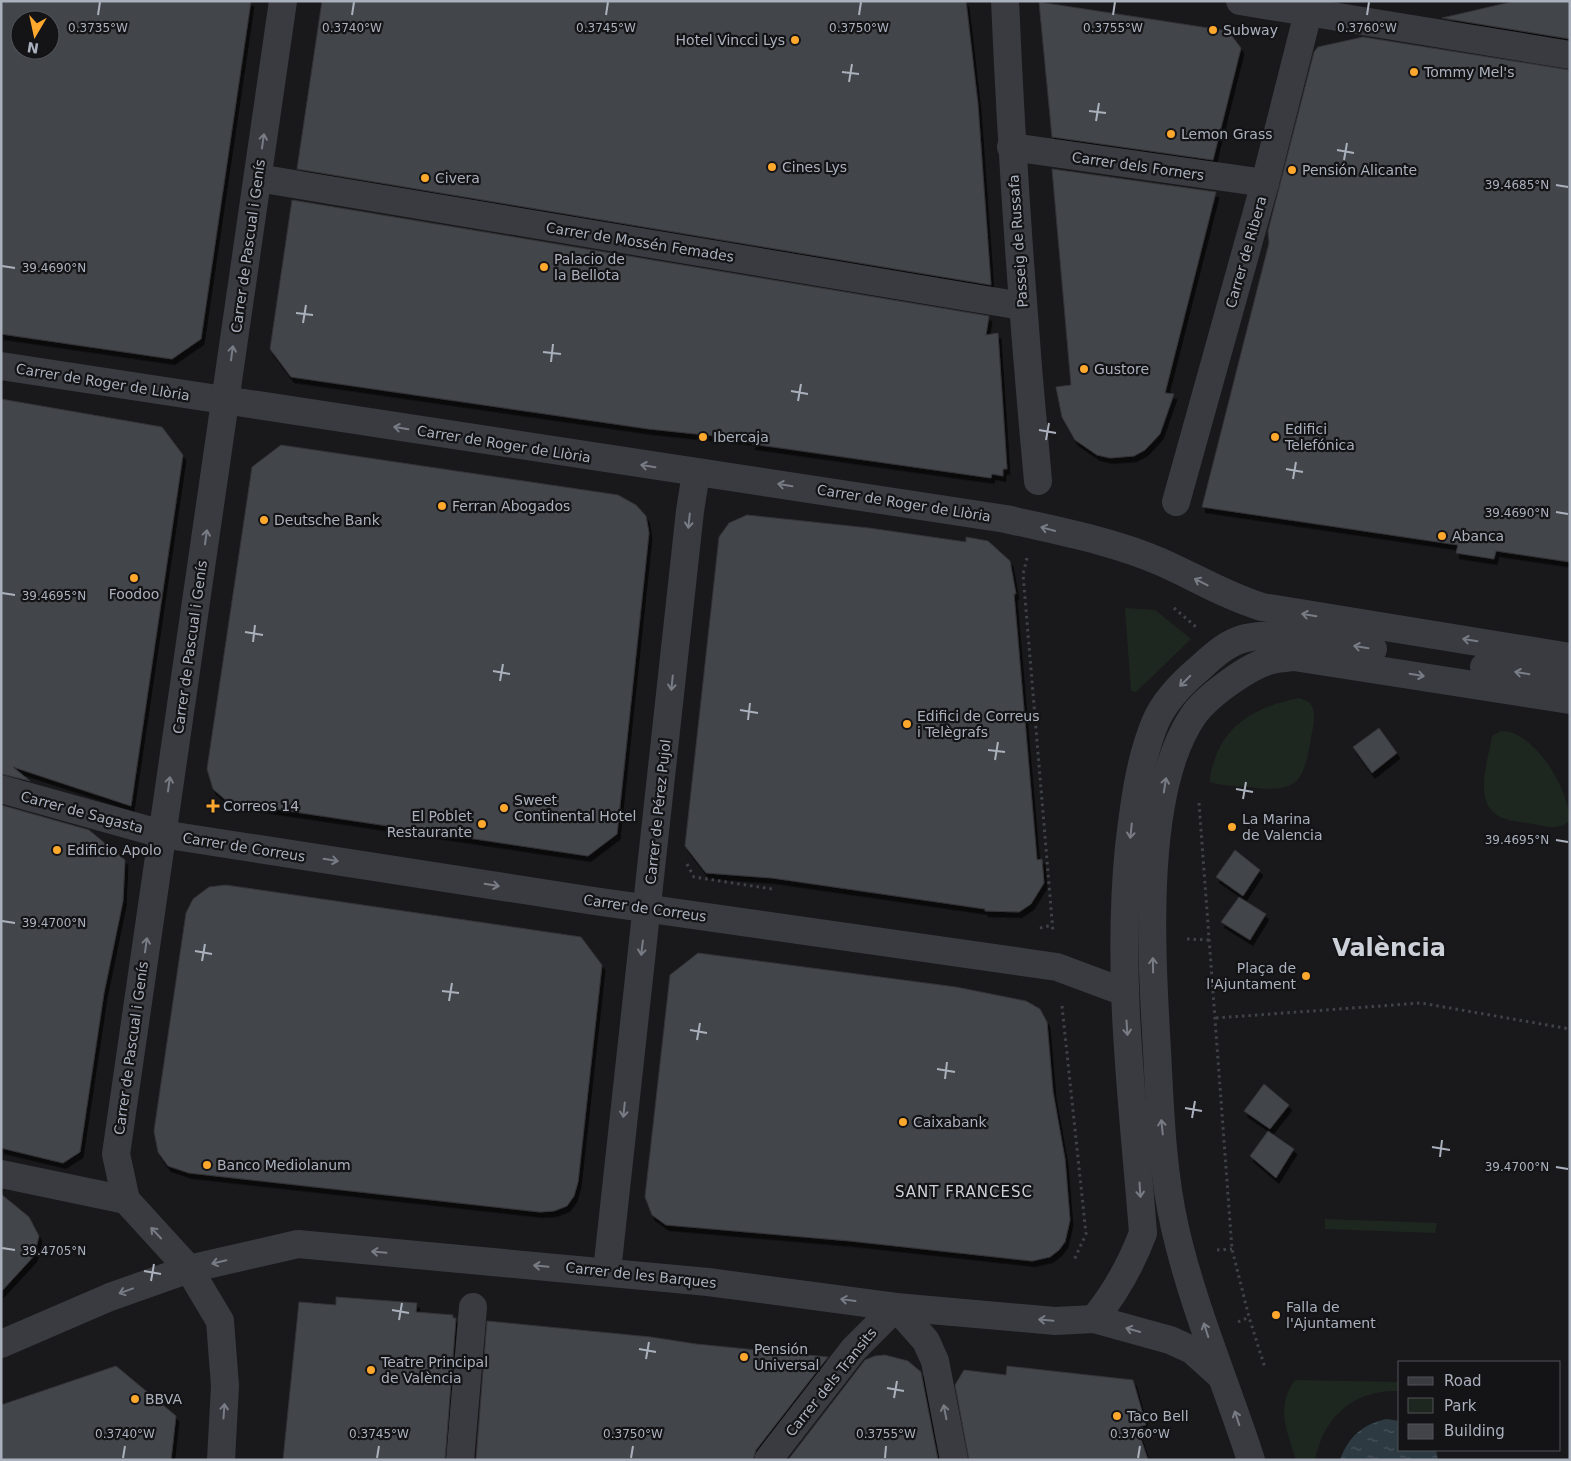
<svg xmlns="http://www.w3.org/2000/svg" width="1571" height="1461" viewBox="0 0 1571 1461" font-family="'DejaVu Sans',sans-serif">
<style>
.green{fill:#1e271f}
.water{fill:url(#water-ripples)}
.building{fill:#434449;stroke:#333338;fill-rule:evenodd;filter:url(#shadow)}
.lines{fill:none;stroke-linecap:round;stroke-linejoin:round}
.path{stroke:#3f4348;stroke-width:3;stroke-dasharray:2.5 4;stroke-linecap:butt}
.minor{stroke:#3a3b41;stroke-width:28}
.oneway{stroke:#787c85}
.ticks{fill:none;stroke:#aab1bd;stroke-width:2}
.poi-dot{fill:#ffa82e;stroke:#141417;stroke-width:2}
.labels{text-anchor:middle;stroke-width:4.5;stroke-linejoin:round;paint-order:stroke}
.poi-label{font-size:14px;fill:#aab1bd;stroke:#141417;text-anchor:start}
.street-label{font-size:14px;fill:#aab1bd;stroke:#141417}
.neighbourhood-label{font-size:15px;letter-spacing:1px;fill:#ccd0d8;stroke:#141417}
.town-label{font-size:24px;font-weight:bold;fill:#ccd0d8;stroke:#141417}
.ticks-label{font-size:12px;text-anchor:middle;fill:#aab1bd;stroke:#141417;stroke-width:4.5;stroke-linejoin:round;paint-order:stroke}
</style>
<defs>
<pattern id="water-ripples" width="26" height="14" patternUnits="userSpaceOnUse" patternTransform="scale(1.25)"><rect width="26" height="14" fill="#2d3a42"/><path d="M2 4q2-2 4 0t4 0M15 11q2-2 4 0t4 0" fill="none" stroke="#49545b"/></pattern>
<filter id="shadow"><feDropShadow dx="3" dy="5.5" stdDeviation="0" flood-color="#0009"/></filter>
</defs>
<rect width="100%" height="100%" fill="#19191c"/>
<g class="green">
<path d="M1125 608 1155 610 1191 639 1136 692 1131 691Z"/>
<path d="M1299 698 1309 702C1318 712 1313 725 1311 738 1304 783 1296 794 1249 787 1236 786 1222 786 1210 782 1209 774 1213 766 1215 759 1227 721 1263 705 1299 698Z"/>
<path d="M1501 731C1533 729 1571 791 1569 821 1558 831 1546 826 1533 824 1524 822 1514 822 1506 819 1470 809 1488 762 1492 736Z"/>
<path d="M1325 1219 1437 1223 1435 1233 1325 1229Z"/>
<path d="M1295 1380 1400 1382V1391C1354 1389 1324 1416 1315 1460H1296C1287 1430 1275 1408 1295 1380Z"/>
</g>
<path class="water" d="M1386 1419 1400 1421V1450H1436L1438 1460H1340C1349 1436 1362 1425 1386 1419Z"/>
<g class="building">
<path d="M1 1H251L201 339 172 359 1 334ZM20 20H50V50H20Z"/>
<path d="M322 1H966L978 105 991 285 297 169Z"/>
<path d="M1515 1H1570V39L1442 18Z"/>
<path d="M1039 2 1228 31 1241 48 1213 160 1052 137Z"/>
<path d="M1363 37 1570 70V562L1496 551 1494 559 1456 553 1458 545 1202 507 1269 243 1268 231 1314 52 1318 47Z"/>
<path d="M1052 169 1216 192 1165 393 1174 394 1160 434 1145 450 1134 456 1110 458 1097 455 1075 440 1062 417 1056 387 1071 385Z"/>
<path d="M292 200 989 316 986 335 998 333 1007 469H1003V476L992 474 991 478 752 444 753 440 649 429 291 377 270 349Z"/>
<path d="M1 399 162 427 183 455 131 806 13 767 30 781 1 774Z"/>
<path d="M281 445 618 495 636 505 646 516 649 533 617 834 588 856 228 802 213 789 207 769 252 467Z"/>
<path d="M747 515 869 528 966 542V537L988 541 1010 561 1016 594H1014L1037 860 1042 859 1044 883 1031 904 1019 912 985 911V909L772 878 706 873 685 846 719 537 729 523Z"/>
<path d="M1379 728 1397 753 1372 773 1353 747Z"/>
<path d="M1 805 89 830 125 860 123 901 104 993 80 1152 63 1163 1 1148Z"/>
<path d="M1235 850 1260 870 1243 896 1216 877Z"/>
<path d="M226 885 581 937 602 965 578 1182 574 1196 567 1206 554 1211 540 1212 189 1173 168 1166 158 1152 154 1131 186 913 193 899 209 887Z"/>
<path d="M1239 897 1266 914 1250 940 1221 922Z"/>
<path d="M698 953 956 987 1026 1001 1040 1009 1047 1022 1053 1092 1065 1159 1070 1220 1065 1242 1059 1250 1050 1257 1032 1261 850 1241 666 1225 652 1215 645 1197 670 975Z"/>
<path d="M1264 1084 1289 1105 1270 1129 1244 1111Z"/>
<path d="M1268 1131 1294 1149 1276 1178 1250 1156Z"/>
<path d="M1 1194 29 1217 39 1236 34 1256 1 1292Z"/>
<path d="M336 1297 417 1303 416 1312 453 1315V1318H456L445 1460H283L299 1302 336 1305Z"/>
<path d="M487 1321 651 1337 696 1344 828 1357 756 1450 753 1460H476Z"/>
<path d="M885 1355 908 1361 921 1372 938 1460H788L865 1360 875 1356Z"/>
<path d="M116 1366 176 1416 171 1460H1V1405Z"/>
<path d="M1007 1366 1133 1380 1146 1425 1137 1427 1148 1460H969L955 1385 964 1370 1006 1375Z"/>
</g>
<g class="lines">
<g class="path">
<path d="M1027 558 1023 574 1053 932"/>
<path d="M1174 608 1196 627"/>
<path d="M1199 803 1232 1249 1249 1317 1265 1368"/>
<path d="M687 864 694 877 772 889"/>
<path d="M1040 928 1052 925"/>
<path d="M1187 939 1209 940"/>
<path d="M1062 1006 1086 1234 1074 1260"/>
<path d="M1216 1018 1421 1003 1570 1029"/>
<path d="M1217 1250 1232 1249"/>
<path d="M1238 1322 1249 1317"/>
</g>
<g class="minor">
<path d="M1005 1C1012 162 1023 321 1038 481"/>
<path d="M1240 1 1570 55"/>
<path d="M1011 147 1265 183"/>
<path d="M258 178 1022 306"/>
<path d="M1 366 1006 519C1058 531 1113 541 1161 562 1195 577 1226 596 1262 607L1570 657"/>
<path d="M1176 502 1265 183 1311 1"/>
<path d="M1484 667 1560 679 1570 677"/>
<path d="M1 789 162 834 594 901 1057 967 1124 992"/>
<path d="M1 1174 126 1200"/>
<path d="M607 1271 690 511 696 473"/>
<path d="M896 1307 926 1341 935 1361 954 1460"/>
<path d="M1094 1319C1116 1292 1131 1265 1143 1233 1133 1104 1116 976 1129 847 1134 805 1139 762 1155 723 1164 701 1183 682 1201 667 1214 655 1228 642 1246 638 1284 630 1335 643 1373 649"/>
<path d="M1 1344 110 1297 189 1269 298 1244 708 1282 896 1307 1055 1321 1094 1319 1170 1340 1192 1350 1221 1376"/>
<path d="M221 1460 225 1386 220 1321 189 1269 126 1200 116 1154 283 1"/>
<path d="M460 1460 473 1307"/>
<path d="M768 1460 853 1350 896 1307"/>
<path d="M1251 1460C1226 1383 1193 1307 1175 1228 1162 1171 1160 1109 1157 1051 1152 959 1140 794 1193 716 1206 697 1249 665 1272 660 1279 658 1286 658 1294 657L1570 700"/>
</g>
</g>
<defs><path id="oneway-shaft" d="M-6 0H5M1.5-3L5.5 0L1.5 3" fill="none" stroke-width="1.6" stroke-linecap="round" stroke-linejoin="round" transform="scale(1.25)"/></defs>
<g class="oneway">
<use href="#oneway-shaft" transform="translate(263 141) rotate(-82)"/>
<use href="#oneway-shaft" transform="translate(232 353) rotate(-82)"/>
<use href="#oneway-shaft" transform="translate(401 428) rotate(-171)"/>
<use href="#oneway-shaft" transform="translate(648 466) rotate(-171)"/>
<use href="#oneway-shaft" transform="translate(785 485) rotate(-171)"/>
<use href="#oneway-shaft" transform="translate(689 521) rotate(96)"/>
<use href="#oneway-shaft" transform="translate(1048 529) rotate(-165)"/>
<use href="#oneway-shaft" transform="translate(206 537) rotate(-82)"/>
<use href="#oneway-shaft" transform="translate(1201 582) rotate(-153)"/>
<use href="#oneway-shaft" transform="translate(1309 615) rotate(-171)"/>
<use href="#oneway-shaft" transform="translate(1470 640) rotate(-171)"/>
<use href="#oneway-shaft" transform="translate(1361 647) rotate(-171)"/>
<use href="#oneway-shaft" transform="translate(1522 673) rotate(-171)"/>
<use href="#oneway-shaft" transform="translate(1417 675) rotate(9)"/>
<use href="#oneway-shaft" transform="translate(1185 681) rotate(135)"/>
<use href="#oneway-shaft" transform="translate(672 683) rotate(96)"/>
<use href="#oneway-shaft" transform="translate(169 784) rotate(-82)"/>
<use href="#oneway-shaft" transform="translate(1165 785) rotate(-81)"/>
<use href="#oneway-shaft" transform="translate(1131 831) rotate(96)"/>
<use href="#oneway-shaft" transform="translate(331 860) rotate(9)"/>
<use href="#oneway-shaft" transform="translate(492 885) rotate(9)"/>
<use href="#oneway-shaft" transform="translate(146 945) rotate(-82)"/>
<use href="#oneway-shaft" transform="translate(642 948) rotate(97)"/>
<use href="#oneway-shaft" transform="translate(1153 965) rotate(-91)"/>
<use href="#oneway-shaft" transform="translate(1127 1028) rotate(86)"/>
<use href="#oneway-shaft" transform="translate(624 1110) rotate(96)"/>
<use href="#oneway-shaft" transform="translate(1162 1127) rotate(-96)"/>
<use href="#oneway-shaft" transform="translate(1140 1190) rotate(86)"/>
<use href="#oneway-shaft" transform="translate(156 1233) rotate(-133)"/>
<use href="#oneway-shaft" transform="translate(379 1252) rotate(-175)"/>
<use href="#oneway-shaft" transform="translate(219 1262) rotate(167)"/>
<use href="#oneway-shaft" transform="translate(541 1266) rotate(-175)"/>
<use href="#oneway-shaft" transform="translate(126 1291) rotate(160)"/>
<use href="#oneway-shaft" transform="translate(848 1300) rotate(-172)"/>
<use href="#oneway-shaft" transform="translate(1046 1320) rotate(-175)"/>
<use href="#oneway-shaft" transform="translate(1133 1330) rotate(-164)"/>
<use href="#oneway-shaft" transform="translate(1206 1330) rotate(-108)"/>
<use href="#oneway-shaft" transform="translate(224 1411) rotate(-86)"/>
<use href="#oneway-shaft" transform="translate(945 1412) rotate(-101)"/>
<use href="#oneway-shaft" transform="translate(1237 1418) rotate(-108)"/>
</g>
<path class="ticks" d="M98 15 100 2M352 15 354 2M606 15 608 2M859 15 861 2M1113 15 1115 2M1367 15 1369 2M842 72 859 74M849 82 852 64M1089 111 1106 113M1096 121 1099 103M1337 150 1354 153M1344 160 1347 143M1556 185 1568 187M2 266 15 268M296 313 313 315M303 323 306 305M543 352 561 354M551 362 553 344M791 391 808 394M798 401 801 384M1039 430 1056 433M1046 440 1049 423M1286 469 1303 472M1293 479 1296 462M1556 512 1568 514M2 593 15 595M245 632 263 635M253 642 255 625M493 671 510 674M500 681 503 664M740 710 758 713M748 720 750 703M988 750 1005 752M995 760 998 742M1236 789 1253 792M1243 799 1246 782M1556 840 1568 842M2 921 15 923M195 951 212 954M202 961 205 944M442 991 459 993M449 1001 452 983M690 1030 707 1033M697 1040 700 1023M937 1069 955 1072M945 1079 947 1062M1185 1108 1202 1111M1192 1118 1195 1101M1432 1147 1450 1150M1440 1157 1442 1140M1556 1167 1568 1169M2 1248 15 1250M144 1271 161 1274M151 1281 154 1264M392 1310 409 1313M399 1320 402 1303M639 1349 656 1352M646 1359 649 1342M887 1388 904 1391M894 1398 897 1381M123 1458 125 1446M377 1458 379 1446M631 1458 633 1446M885 1458 886 1446M1138 1458 1140 1446"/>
<g class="poi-dot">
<circle cx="1213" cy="30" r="5"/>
<circle cx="795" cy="40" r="5"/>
<circle cx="1414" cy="72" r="5"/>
<circle cx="1171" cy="134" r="5"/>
<circle cx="772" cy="167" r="5"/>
<circle cx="1292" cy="170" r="5"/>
<circle cx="425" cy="178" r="5"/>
<circle cx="544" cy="267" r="5"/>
<circle cx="1084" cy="369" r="5"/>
<circle cx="703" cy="437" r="5"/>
<circle cx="1275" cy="437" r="5"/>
<circle cx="442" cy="506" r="5"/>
<circle cx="264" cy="520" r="5"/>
<circle cx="1442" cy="536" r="5"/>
<circle cx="134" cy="578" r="5"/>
<circle cx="907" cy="724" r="5"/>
<path d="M210.5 798.5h5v5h5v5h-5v5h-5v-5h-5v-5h5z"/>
<circle cx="504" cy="808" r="5"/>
<circle cx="482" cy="824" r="5"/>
<circle cx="1232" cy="827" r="5"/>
<circle cx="57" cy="850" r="5"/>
<circle cx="1306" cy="976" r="5"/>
<circle cx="903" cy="1122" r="5"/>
<circle cx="207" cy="1165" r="5"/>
<circle cx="1276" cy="1315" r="5"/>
<circle cx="744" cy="1357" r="5"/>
<circle cx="371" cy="1370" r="5"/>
<circle cx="135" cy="1399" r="5"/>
<circle cx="1117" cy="1416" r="5"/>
</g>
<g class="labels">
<g class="poi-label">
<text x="1223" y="35">Subway</text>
<text x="785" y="45" text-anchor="end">Hotel Vincci Lys</text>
<text x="1424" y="77">Tommy Mel's</text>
<text x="1181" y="139">Lemon Grass</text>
<text x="782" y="172">Cines Lys</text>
<text x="1302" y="175">Pensión Alicante</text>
<text x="435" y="183">Civera</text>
<text x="554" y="264">Palacio de<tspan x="554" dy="16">la Bellota</tspan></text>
<text x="1094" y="374">Gustore</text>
<text x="1285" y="434">Edifici<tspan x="1285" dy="16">Telefónica</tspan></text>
<text x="713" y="442">Ibercaja</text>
<text x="452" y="511">Ferran Abogados</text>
<text x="274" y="525">Deutsche Bank</text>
<text x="1452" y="541">Abanca</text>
<text x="134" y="599" text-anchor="middle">Foodoo</text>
<text x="917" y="721">Edifici de Correus<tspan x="917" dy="16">i Telègrafs</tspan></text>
<text x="514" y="805">Sweet<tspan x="514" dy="16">Continental Hotel</tspan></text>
<text x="223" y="811">Correos 14</text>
<text x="472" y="821" text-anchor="end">El Poblet<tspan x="472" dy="16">Restaurante</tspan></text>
<text x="1242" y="824">La Marina<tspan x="1242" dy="16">de Valencia</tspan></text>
<text x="67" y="855">Edificio Apolo</text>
<text x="1296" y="973" text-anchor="end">Plaça de<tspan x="1296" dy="16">l'Ajuntament</tspan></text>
<text x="913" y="1127">Caixabank</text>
<text x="217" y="1170">Banco Mediolanum</text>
<text x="1286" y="1312">Falla de<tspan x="1286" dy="16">l'Ajuntament</tspan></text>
<text x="754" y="1354">Pensión<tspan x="754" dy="16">Universal</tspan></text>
<text x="381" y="1367">Teatre Principal<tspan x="381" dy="16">de València</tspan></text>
<text x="145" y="1404">BBVA</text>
<text x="1127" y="1421">Taco Bell</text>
</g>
<g class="street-label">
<text transform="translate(1138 166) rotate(8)" y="5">Carrer dels Forners</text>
<text transform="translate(1018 241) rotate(-94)" y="5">Passeig de Russafa</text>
<text transform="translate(640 242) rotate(9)" y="5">Carrer de Mossén Femades</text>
<text transform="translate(248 246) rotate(-82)" y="5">Carrer de Pascual i Genís</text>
<text transform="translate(1246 252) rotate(-74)" y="5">Carrer de Ribera</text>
<text transform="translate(103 382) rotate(9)" y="5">Carrer de Roger de Llòria</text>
<text transform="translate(504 444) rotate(9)" y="5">Carrer de Roger de Llòria</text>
<text transform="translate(904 503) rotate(9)" y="5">Carrer de Roger de Llòria</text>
<text transform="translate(190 647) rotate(-82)" y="5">Carrer de Pascual i Genís</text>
<text transform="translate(82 812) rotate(15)" y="5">Carrer de Sagasta</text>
<text transform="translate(658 812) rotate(-84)" y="5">Carrer de Pérez Pujol</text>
<text transform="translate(244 847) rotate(9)" y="5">Carrer de Correus</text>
<text transform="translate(645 908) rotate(8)" y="5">Carrer de Correus</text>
<text transform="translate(131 1048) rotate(-82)" y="5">Carrer de Pascual i Genís</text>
<text transform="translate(641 1275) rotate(6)" y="5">Carrer de les Barques</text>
<text transform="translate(831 1382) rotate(-51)" y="5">Carrer dels Transits</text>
</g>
<g class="neighbourhood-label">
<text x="964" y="1197">SANT FRANCESC</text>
</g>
<g class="town-label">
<text x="1389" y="956">València</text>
</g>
</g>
<g class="ticks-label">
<text x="98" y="32">0.3735°W</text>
<text x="352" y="32">0.3740°W</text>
<text x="606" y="32">0.3745°W</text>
<text x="859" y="32">0.3750°W</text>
<text x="1113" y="32">0.3755°W</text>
<text x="1367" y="32">0.3760°W</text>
<text x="1517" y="189">39.4685°N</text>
<text x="54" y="272">39.4690°N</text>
<text x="1517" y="517">39.4690°N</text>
<text x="54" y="600">39.4695°N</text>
<text x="1517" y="844">39.4695°N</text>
<text x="54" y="927">39.4700°N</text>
<text x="1517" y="1171">39.4700°N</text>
<text x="54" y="1255">39.4705°N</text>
<text x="125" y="1438">0.3740°W</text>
<text x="379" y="1438">0.3745°W</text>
<text x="633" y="1438">0.3750°W</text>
<text x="886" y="1438">0.3755°W</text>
<text x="1140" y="1438">0.3760°W</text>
</g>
<rect width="1571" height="1461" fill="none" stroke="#aab1bd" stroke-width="5"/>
<rect x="1398" y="1361" width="162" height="90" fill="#141417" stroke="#505359"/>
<rect x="1408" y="1377" width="25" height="8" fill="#3a3b41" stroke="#505359"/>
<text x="1444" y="1386" font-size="15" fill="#aab1bd">Road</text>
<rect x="1408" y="1398" width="25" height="15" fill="#1e271f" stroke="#505359"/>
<text x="1444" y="1411" font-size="15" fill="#aab1bd">Park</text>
<rect x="1408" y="1424" width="25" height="15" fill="#434449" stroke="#505359"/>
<text x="1444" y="1436" font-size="15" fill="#aab1bd">Building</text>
<g transform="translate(35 35) rotate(189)"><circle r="24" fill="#141417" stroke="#505359"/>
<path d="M0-4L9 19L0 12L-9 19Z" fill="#ffa82e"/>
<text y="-8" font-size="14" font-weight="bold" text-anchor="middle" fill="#aab1bd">N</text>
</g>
</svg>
